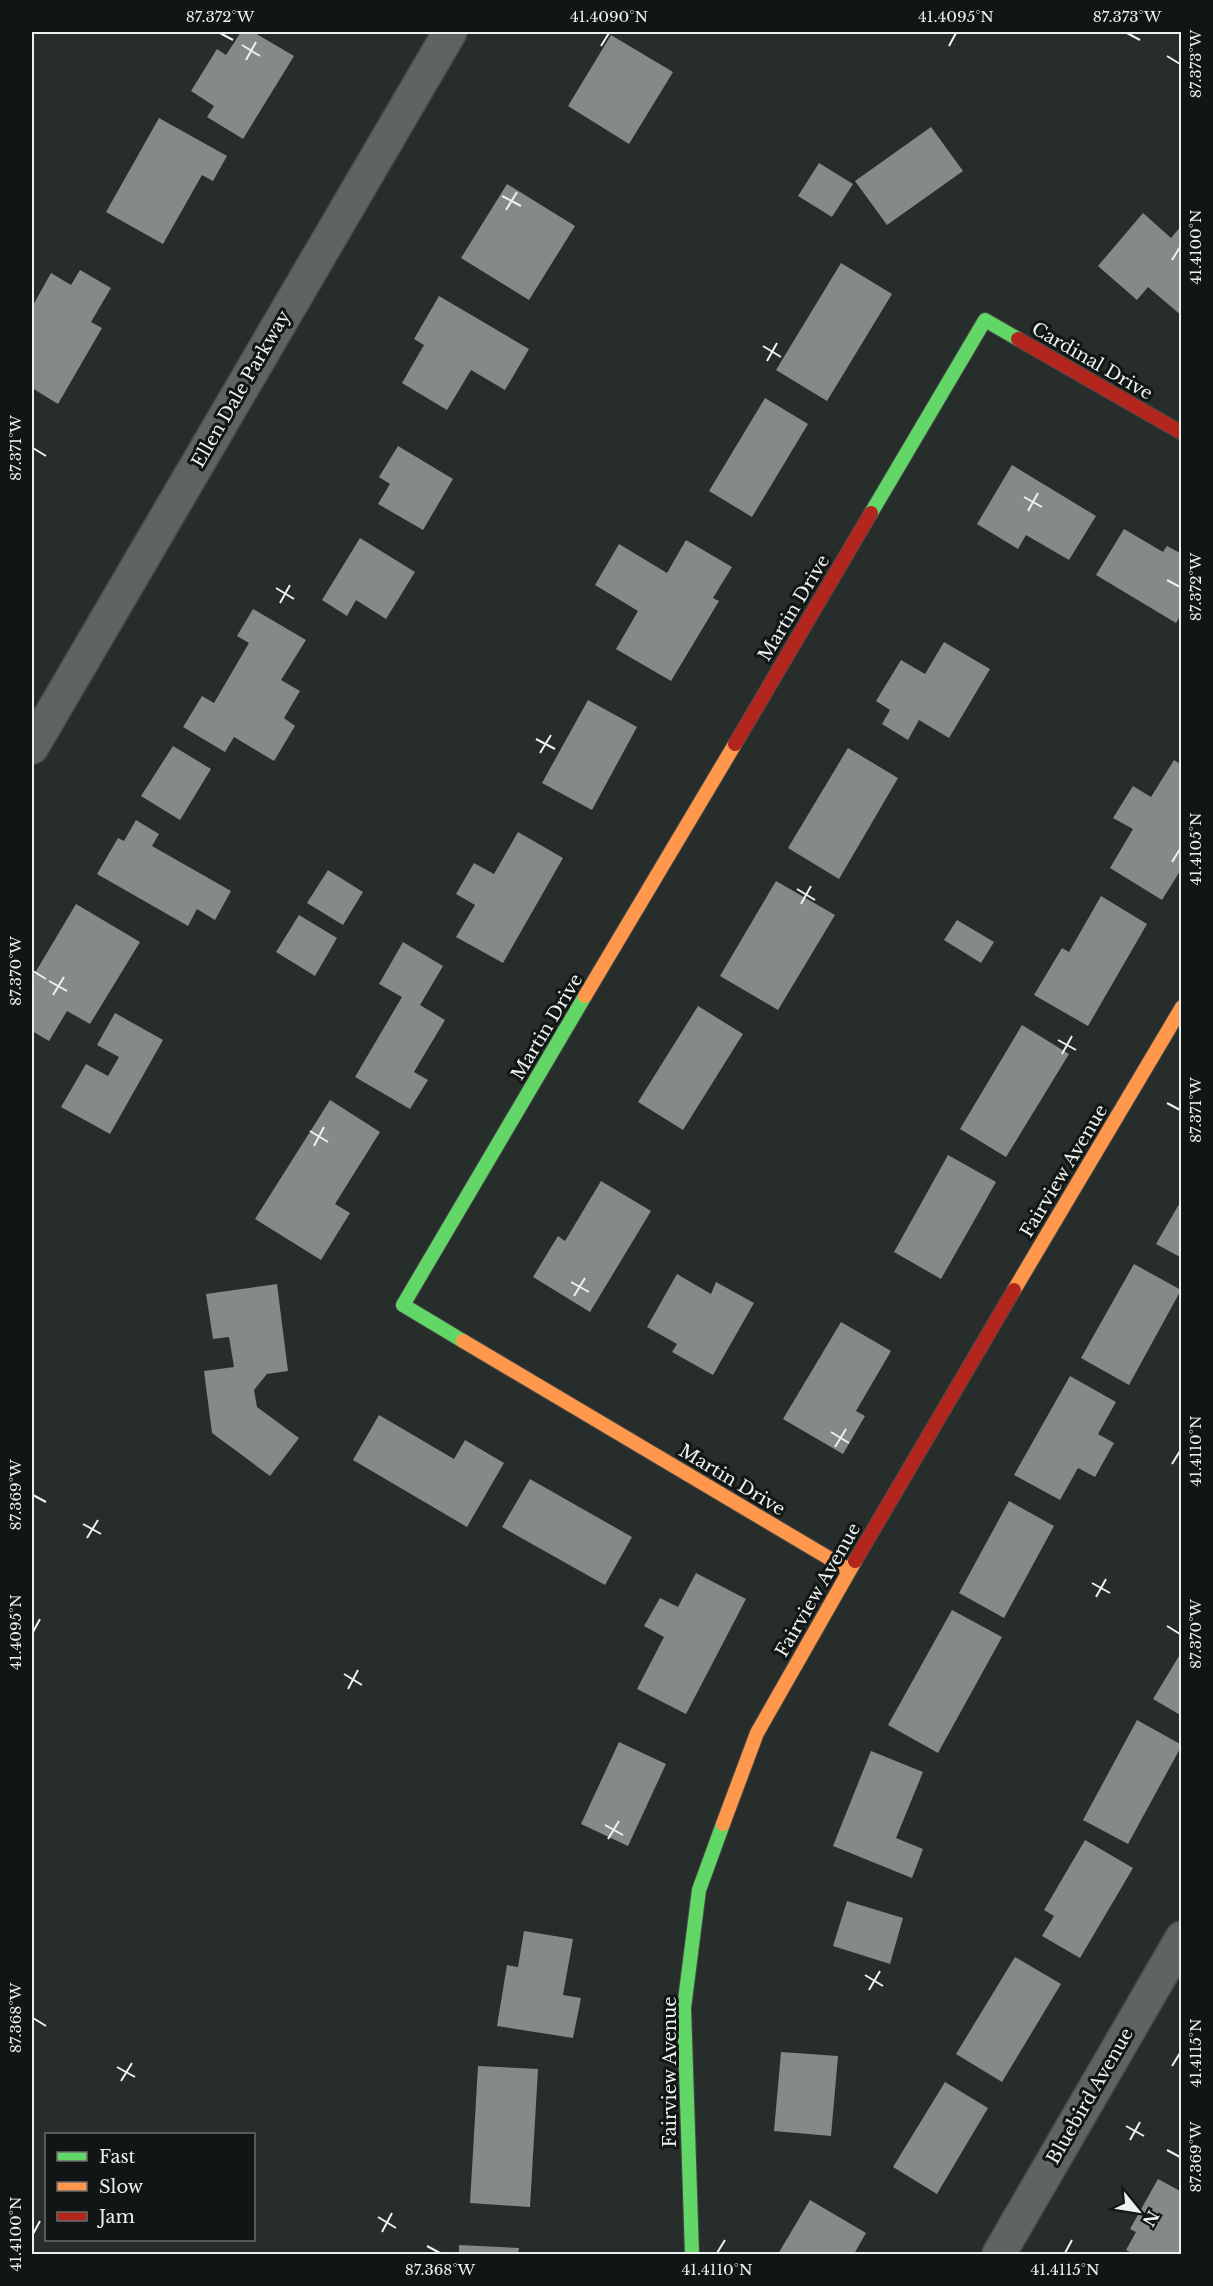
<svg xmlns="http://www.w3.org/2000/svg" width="1213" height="2286" viewBox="0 0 1213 2286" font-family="'Libre Baskerville',serif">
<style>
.building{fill:#858a88}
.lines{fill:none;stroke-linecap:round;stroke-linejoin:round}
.street-casing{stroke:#454947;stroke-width:36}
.fast-casing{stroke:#454947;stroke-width:16}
.slow-casing{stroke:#454947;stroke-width:16}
.jam-casing{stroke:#454947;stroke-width:16}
.street{stroke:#5f6361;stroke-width:33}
.fast{stroke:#63d668;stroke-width:14}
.slow{stroke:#ff974d;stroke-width:14}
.jam{stroke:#b3261e;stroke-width:14}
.ticks{fill:none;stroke:#ecf2ef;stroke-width:2}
.labels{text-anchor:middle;stroke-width:6;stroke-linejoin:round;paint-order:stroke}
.street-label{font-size:18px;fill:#ecf2ef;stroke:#111614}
.neatline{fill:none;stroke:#ecf2ef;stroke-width:2}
.ticks-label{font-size:15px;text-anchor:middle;fill:#ecf2ef}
</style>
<rect width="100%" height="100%" fill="#272d2a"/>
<g class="building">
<path d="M241 32H253L294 56 243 139 207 117 214 106 191 91 217 49 226 55Z"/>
<path d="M611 35 673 72 629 144 568 106Z"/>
<path d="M159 118 227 156 213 181 202 175 163 244 106 212Z"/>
<path d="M931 127 963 171 887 225 855 181Z"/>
<path d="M819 163 853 184 832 217 798 196Z"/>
<path d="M507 184 575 226 529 300 461 258Z"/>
<path d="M1143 213 1171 238 1182 225V316L1148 287 1137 300 1098 266Z"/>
<path d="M841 263 892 294 827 401 776 370Z"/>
<path d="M80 270 111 288 91 322 102 328 58 404 32 388V307L51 273 71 285Z"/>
<path d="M439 296 529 349 505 390 471 370 447 410 402 383 424 345 414 339Z"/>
<path d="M765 398 808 424 752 517 709 491Z"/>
<path d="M398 446 453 479 423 530 378 504 390 484 379 477Z"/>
<path d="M1012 465 1096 516 1069 560 1026 535 1018 549 977 524Z"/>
<path d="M1124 529 1163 552 1167 546 1182 554V613L1176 623 1096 575Z"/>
<path d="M360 538 415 572 386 619 356 600 347 616 322 600Z"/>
<path d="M686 540 732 567 713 598 719 601 671 681 616 649 638 611 595 585 619 544 667 573Z"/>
<path d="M253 609 306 640 281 680 300 691 284 718 295 726 274 761 234 737 225 752 183 727 202 696 214 703 249 643 237 636Z"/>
<path d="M944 642 990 669 949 738 919 720 908 740 882 724 890 710 876 701 901 660 925 674Z"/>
<path d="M588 700 637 727 592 810 542 783Z"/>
<path d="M173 746 211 769 180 820 141 796Z"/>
<path d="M848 748 898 778 839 879 788 848Z"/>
<path d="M1174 760 1182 765V868L1162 900 1110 868 1133 829 1113 818 1133 786 1151 797Z"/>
<path d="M136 820 159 834 152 846 231 891 215 920 197 909 188 926 97 874 118 838 124 841Z"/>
<path d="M518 832 563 858 503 963 456 937 475 905 456 894 474 863 494 874Z"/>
<path d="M328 870 363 892 343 925 307 903Z"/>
<path d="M776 881 835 915 778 1010 720 976Z"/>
<path d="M1101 896 1147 924 1088 1026 1034 995 1062 948 1069 952Z"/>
<path d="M76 904 140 942 90 1024 67 1011 49 1041 32 1031V978Z"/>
<path d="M299 915 337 938 315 976 276 952Z"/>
<path d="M957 920 994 942 981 963 944 940Z"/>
<path d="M403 942 443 966 420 1005 445 1020 414 1072 428 1080 410 1109 355 1077 402 997 379 984Z"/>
<path d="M698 1006 743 1034 683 1130 638 1102Z"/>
<path d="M115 1013 163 1040 110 1134 61 1107 86 1064 108 1076 119 1057 97 1045Z"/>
<path d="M1022 1025 1069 1054 1006 1157 960 1129Z"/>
<path d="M330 1100 380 1132 335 1204 350 1213 321 1260 255 1219Z"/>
<path d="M948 1155 996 1182 941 1279 894 1252Z"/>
<path d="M601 1181 651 1211 590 1312 533 1277 558 1236 565 1241Z"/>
<path d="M1182 1199V1258L1156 1244Z"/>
<path d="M1134 1264 1181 1290 1129 1385 1081 1358Z"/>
<path d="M677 1274 711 1294 716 1282 754 1303 713 1375 672 1352 677 1344 647 1327Z"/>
<path d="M277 1284 288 1371 267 1374 254 1390 257 1407 299 1438 270 1476 212 1433 204 1371 234 1367 229 1337 213 1339 206 1294Z"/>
<path d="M841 1322 891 1351 856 1411 865 1416 843 1454 783 1419Z"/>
<path d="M1070 1376 1116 1402 1098 1434 1114 1443 1095 1477 1078 1468 1060 1500 1014 1475Z"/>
<path d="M379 1415 454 1459 465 1440 504 1463 467 1527 353 1460Z"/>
<path d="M530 1479 632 1537 605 1585 502 1527Z"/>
<path d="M1009 1501 1054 1526 1004 1618 959 1593Z"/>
<path d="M696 1573 746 1599 686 1714 637 1689 664 1637 644 1626 660 1598 678 1607Z"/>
<path d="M952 1610 1002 1637 938 1753 888 1725Z"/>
<path d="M1182 1651V1716L1153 1699Z"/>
<path d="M1137 1720 1182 1745 1128 1844 1083 1820Z"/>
<path d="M619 1742 666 1764 628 1846 581 1824Z"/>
<path d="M871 1751 923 1772 896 1838 923 1849 912 1878 833 1846Z"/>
<path d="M1085 1840 1133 1868 1080 1958 1042 1936 1054 1916 1044 1910Z"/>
<path d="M847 1901 903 1918 890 1964 833 1946Z"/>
<path d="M524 1931 573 1939 563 1995 581 1998 573 2038 497 2026 507 1965 518 1967Z"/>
<path d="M1015 1957 1061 1984 1002 2082 956 2054Z"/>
<path d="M781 2052 838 2056 831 2136 774 2131Z"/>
<path d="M478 2066 538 2069 530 2207 470 2203Z"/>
<path d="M945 2082 988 2108 937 2194 893 2167Z"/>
<path d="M1158 2179 1182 2192V2254H1134L1126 2250 1136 2232 1130 2229Z"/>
<path d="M810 2200 866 2233 854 2254H778Z"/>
<path d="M459 2245 519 2248 518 2254H459Z"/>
</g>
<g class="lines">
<defs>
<g id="street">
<path d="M32 747 450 32"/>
<path d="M999 2254 1182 1938"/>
</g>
<g id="fast">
<path d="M871 513 985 320 1018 339"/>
<path d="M463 1341 403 1305 585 996"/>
<path d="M692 2254 684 2008 699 1890 723 1824"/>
</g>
<g id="slow">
<path d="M585 996 735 744"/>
<path d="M1014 1290 1182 1007"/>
<path d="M463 1341 849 1570"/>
<path d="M723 1824 757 1733 855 1561"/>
</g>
<g id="jam">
<path d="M1018 339 1182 433"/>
<path d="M735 744 871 513"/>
<path d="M855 1561 1014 1290"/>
</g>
</defs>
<use href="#street" class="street-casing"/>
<use href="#fast" class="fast-casing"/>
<use href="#slow" class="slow-casing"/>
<use href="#jam" class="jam-casing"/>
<use href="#street" class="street"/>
<use href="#fast" class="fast"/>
<use href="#slow" class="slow"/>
<use href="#jam" class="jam"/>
</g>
<path class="ticks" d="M220 33 233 40M1127 33 1140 40M242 45 260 56M601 46 609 33M949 46 956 33M1167 56 1180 64M246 60 256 42M502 196 521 206M506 210 517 192M1172 260 1180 247M763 346 781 357M767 361 777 343M33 448 46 456M1024 497 1042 507M1028 511 1038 493M1167 580 1180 587M276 588 294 599M280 603 290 585M536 739 555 749M540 753 551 735M1172 862 1180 849M797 889 815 900M801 904 811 886M33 971 46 979M49 981 67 991M53 995 64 977M1058 1040 1076 1050M1062 1054 1072 1036M1167 1103 1180 1110M310 1131 328 1142M314 1146 324 1127M571 1282 589 1292M574 1296 585 1278M831 1432 849 1443M835 1447 846 1429M1172 1464 1180 1451M33 1495 46 1502M83 1524 101 1534M87 1538 98 1520M1092 1583 1110 1593M1096 1597 1106 1579M1167 1626 1180 1634M33 1632 40 1619M344 1674 362 1685M348 1689 358 1670M605 1825 623 1835M608 1839 619 1821M865 1975 883 1986M869 1990 880 1971M33 2018 46 2026M1172 2066 1180 2053M117 2067 135 2077M121 2081 132 2063M1126 2126 1144 2136M1130 2140 1140 2122M1167 2150 1180 2157M378 2217 396 2228M382 2232 392 2213M33 2234 40 2221M427 2246 440 2253M717 2253 725 2240M1065 2253 1072 2240"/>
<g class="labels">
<g class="street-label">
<text transform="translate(1092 361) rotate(30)" y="6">Cardinal Drive</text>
<text transform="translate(241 389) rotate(-60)" y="6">Ellen Dale Parkway</text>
<text transform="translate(794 608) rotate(-59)" y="6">Martin Drive</text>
<text transform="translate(547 1027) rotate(-59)" y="6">Martin Drive</text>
<text transform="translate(1064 1171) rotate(-59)" y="6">Fairview Avenue</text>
<text transform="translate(732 1480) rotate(31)" y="6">Martin Drive</text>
<text transform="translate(818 1590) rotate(-60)" y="6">Fairview Avenue</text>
<text transform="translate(670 2072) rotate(-90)" y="6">Fairview Avenue</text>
<text transform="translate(1090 2096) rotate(-60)" y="6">Bluebird Avenue</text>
</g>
</g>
<rect width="1213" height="2286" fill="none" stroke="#111614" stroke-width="66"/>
<rect x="45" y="2133" width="210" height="108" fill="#111614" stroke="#696e6c" stroke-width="1.5"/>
<rect x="57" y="2152" width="30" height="9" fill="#63d668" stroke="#696e6c" stroke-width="1.5"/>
<text x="99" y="2163" font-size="18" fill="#ecf2ef">Fast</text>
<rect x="57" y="2182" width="30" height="9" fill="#ff974d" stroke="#696e6c" stroke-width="1.5"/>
<text x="99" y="2193" font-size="18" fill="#ecf2ef">Slow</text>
<rect x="57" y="2212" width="30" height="9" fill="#b3261e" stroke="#696e6c" stroke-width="1.5"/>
<text x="99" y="2223" font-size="18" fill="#ecf2ef">Jam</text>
<g transform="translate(1138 2211) rotate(120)" stroke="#111614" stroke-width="4.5" paint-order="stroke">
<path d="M0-4.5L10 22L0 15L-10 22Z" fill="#ecf2ef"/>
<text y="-9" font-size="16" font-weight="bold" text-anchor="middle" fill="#ecf2ef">N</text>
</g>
<rect x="33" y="33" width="1147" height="2220" class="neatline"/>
<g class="ticks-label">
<text x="220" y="22">87.372°W</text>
<text x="609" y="22">41.4090°N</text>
<text x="956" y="22">41.4095°N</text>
<text x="1127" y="22">87.373°W</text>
<text transform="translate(1196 64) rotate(-90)" y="5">87.373°W</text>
<text transform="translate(1196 247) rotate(-90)" y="5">41.4100°N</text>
<text transform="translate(16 448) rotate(-90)" y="5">87.371°W</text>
<text transform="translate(1196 587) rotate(-90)" y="5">87.372°W</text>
<text transform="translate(1196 849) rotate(-90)" y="5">41.4105°N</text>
<text transform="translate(16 971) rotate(-90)" y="5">87.370°W</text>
<text transform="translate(1196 1110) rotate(-90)" y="5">87.371°W</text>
<text transform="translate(1196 1451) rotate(-90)" y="5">41.4110°N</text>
<text transform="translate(16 1495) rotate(-90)" y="5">87.369°W</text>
<text transform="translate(16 1632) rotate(-90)" y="5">41.4095°N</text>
<text transform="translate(1196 1634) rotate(-90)" y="5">87.370°W</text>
<text transform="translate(16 2018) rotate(-90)" y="5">87.368°W</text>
<text transform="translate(1196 2053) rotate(-90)" y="5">41.4115°N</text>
<text transform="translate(1196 2157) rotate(-90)" y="5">87.369°W</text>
<text transform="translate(16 2234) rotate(-90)" y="5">41.4100°N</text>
<text x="440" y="2275">87.368°W</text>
<text x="717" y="2275">41.4110°N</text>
<text x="1065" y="2275">41.4115°N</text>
</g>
</svg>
